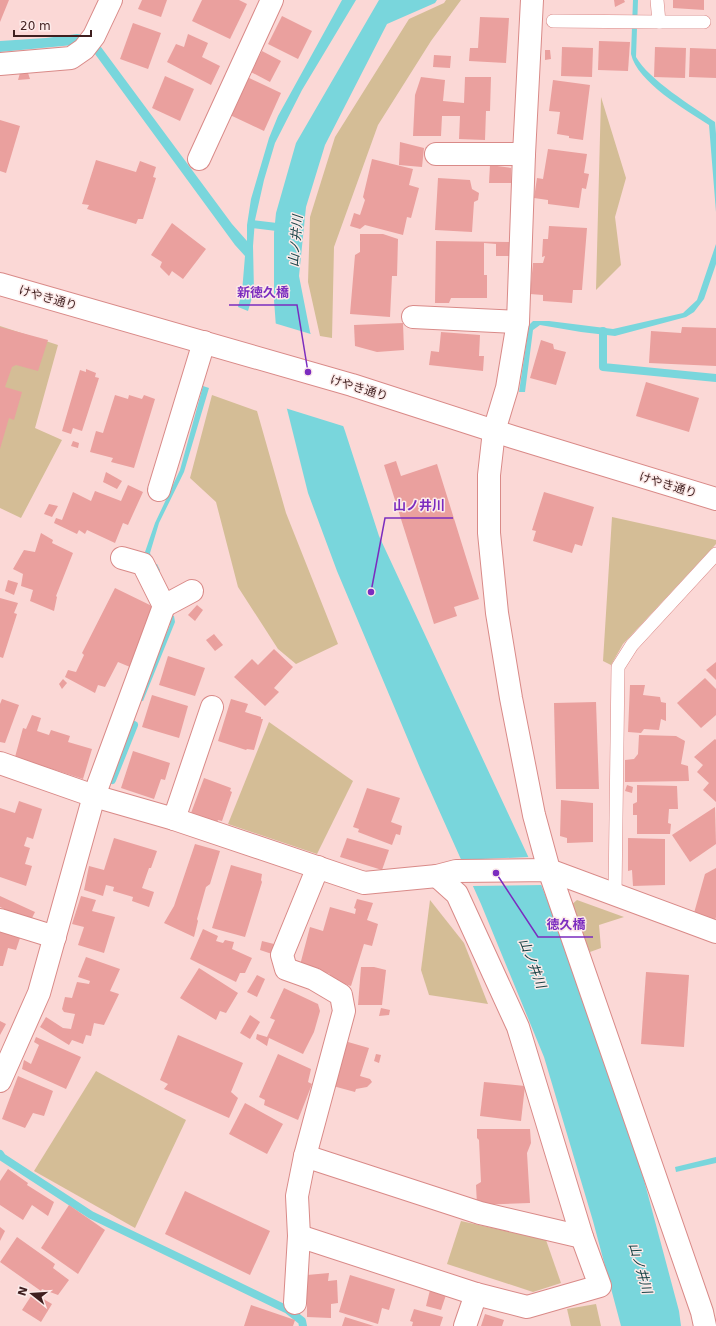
<svg xmlns="http://www.w3.org/2000/svg" width="716" height="1326" viewBox="0 0 716 1326" font-family="'DejaVu Sans','Noto Sans JP',sans-serif">
<style>
.green{fill:#d4bd96}
.water{fill:#79d6dc}
.pier{fill:#fbd8d6}
.lines{fill:none;stroke-linecap:round;stroke-linejoin:round}
.stream{stroke:#79d6dc;stroke-width:8}
.building{fill:#eaa09e}
.service-casing{stroke:#d98a88;stroke-width:14}
.minor-casing{stroke:#d98a88;stroke-width:24}
.tertiary-casing{stroke:#d98a88;stroke-width:24}
.service{stroke:#fff;stroke-width:13}
.minor{stroke:#fff;stroke-width:22}
.tertiary{stroke:#fff;stroke-width:22}
.labels{text-anchor:middle;stroke-width:3;stroke-linejoin:round;paint-order:stroke}
.street-label{font-size:12px;fill:#3f1f1f;stroke:#fceae9}
.water-label{font-size:13px;font-style:italic;fill:#194447;stroke:#fceae9}
.leader{fill:none;stroke:#7b2cbf;stroke-width:1.5}
.callout-dot{fill:#7b2cbf;stroke:#fceae9;stroke-width:1.5}
.callout-label{font-size:13px;text-anchor:middle;font-weight:bold;fill:#7b2cbf;stroke:#fceae9;stroke-width:3;stroke-linejoin:round;paint-order:stroke}
</style>
<rect width="100%" height="100%" fill="#fbd8d6"/>
<g class="green">
<path d="M446 0H461L431 41 378 125 334 247 332 338 320 336 308 282 310 217 335 137 409 19 444 3Z"/>
<path d="M601 97 626 178 615 217 621 265 596 290Z"/>
<path d="M0 326 58 345 35 428 62 440 21 518 0 508Z"/>
<path d="M212 395 257 411 286 513 338 644 296 664 278 649 238 587 216 502 190 478Z"/>
<path d="M612 517 716 540V544L623 644 611 665 603 661Z"/>
<path d="M269 722 353 781 317 854 228 824Z"/>
<path d="M430 900 464 943 488 1004 429 995 421 970Z"/>
<path d="M577 900 624 917 599 925 601 948 590 952 570 906Z"/>
<path d="M96 1071 186 1120 135 1228 34 1171Z"/>
<path d="M461 1221 546 1240 561 1283 533 1292 447 1264Z"/>
<path d="M596 1304 601 1326H571L567 1309Z"/>
</g>
<g class="water">
<path d="M342 0H356L302 90 275 143 264 180 255 220 253 246 254 291 248 311 238 307 242 292 245 256 235 245 95 54 86 47 73 45 0 52V41L46 38 77 34 85 35 98 43 232 224 247 241V225L251 199 269 138 278 116Z"/>
<path d="M379 0H437L435 3 387 24 325 145 306 207 299 276 310 332 345 431 379 536 540 882 580 981 644 1180 679 1311 681 1326H621L593 1221 544 1057 481 904 420 768 337 571 308 493 280 381 274 300V233L276 213 296 143Z"/>
<path d="M633 0H638L636 57C649 80 692 106 715 122L716 134V212L709 125C686 110 637 82 631 54Z"/>
<path d="M716 244V264L704 299 694 312 686 317 615 336 581 332 540 325 533 330 525 392H519L529 325 533 321H549L613 329 683 313 697 300Z"/>
<path d="M203 386 209 388 184 472 159 523 150 553 154 564H157L160 570 159 573 146 560 145 552 155 523 180 470Z"/>
<path d="M170 615 174 616 175 622 143 701 138 700 170 625Z"/>
<path d="M716 1157V1163L676 1172 675 1167Z"/>
</g>
<g class="pier">
<path d="M274 323 314 335 346 427 285 408 279 381Z"/>
<path d="M529 857 543 885 471 886 459 860Z"/>
</g>
<g class="lines">
<g class="stream">
<path d="M252 224 285 228"/>
<path d="M603 331V367L716 378"/>
<path d="M112 780 134 725"/>
<path d="M0 1154 2 1157 91 1215 288 1310 302 1321 303 1326"/>
</g>
</g>
<g class="building">
<path d="M0 0H9L0 22Z"/>
<path d="M142 0H167L161 17 138 9Z"/>
<path d="M202 0H239L247 4 230 39 192 21Z"/>
<path d="M614 0H624L625 2 615 7Z"/>
<path d="M673 0H704V10L673 8Z"/>
<path d="M282 16 312 31 298 59 268 44Z"/>
<path d="M480 17 509 18 506 63 469 61 470 48H478Z"/>
<path d="M133 23 161 33 148 69 120 59Z"/>
<path d="M188 34 208 43 202 57 220 66 211 85 167 62 176 44 184 47Z"/>
<path d="M599 41 630 42 628 71 598 70Z"/>
<path d="M562 47 593 48 592 77 561 76Z"/>
<path d="M655 47 686 48 685 78 654 77Z"/>
<path d="M690 48 716 49V78L689 77Z"/>
<path d="M545 50H550L551 59 545 60Z"/>
<path d="M262 51 281 61 270 82 251 72Z"/>
<path d="M434 55 451 56 450 68 433 67Z"/>
<path d="M20 73H28L30 79 18 80Z"/>
<path d="M165 76 194 89 180 121 152 108Z"/>
<path d="M247 77 281 93 264 131 230 115Z"/>
<path d="M421 77 445 80 443 101 464 103 465 77H491L490 111H486L485 140 459 139 460 116H442L441 136H413L415 95Z"/>
<path d="M553 80 590 85 583 140 569 138V136L557 134 560 112 549 111Z"/>
<path d="M0 120 20 126 6 173 0 171Z"/>
<path d="M400 142 424 148 422 167 399 165Z"/>
<path d="M548 149 587 154 584 173 589 174 586 189 582 188 579 208 548 204V200L534 198 537 178 543 179Z"/>
<path d="M372 159 413 169 409 185 419 188 411 218 407 217 403 235 365 225 360 229 350 226 354 213 360 215 365 200 363 197Z"/>
<path d="M96 160 136 172 140 161 156 167 153 177 156 178 143 219H138L136 224 87 209 89 205 82 204Z"/>
<path d="M490 165 511 168V183H489Z"/>
<path d="M438 178 470 180 472 189 479 193 478 200 474 202 472 232 435 230Z"/>
<path d="M172 223 206 249 183 279 172 271 169 276 160 267 162 262 151 255Z"/>
<path d="M549 226 587 228 582 290H573L572 303 543 301V295L530 294 533 263H543L545 256 542 257 543 239H548Z"/>
<path d="M360 234H383L398 239 397 276H392L390 317 350 314 355 255 360 252Z"/>
<path d="M436 241 509 242V256H496V244L484 243V275H487V298H451L449 303H435Z"/>
<path d="M403 323 404 350 377 352 355 346 354 325Z"/>
<path d="M0 327 48 340 38 371 16 365 12 367 5 387 22 392 14 420 9 418 0 449Z"/>
<path d="M682 327 716 328V366L649 363 651 331 681 333Z"/>
<path d="M441 332 480 335 479 356H484L483 371 429 365 431 351 439 352Z"/>
<path d="M541 340 553 344 554 349 566 352 556 385 530 378Z"/>
<path d="M86 369 96 373 95 377 99 378 82 431 73 428 71 434 62 431 80 370 86 372Z"/>
<path d="M646 382 699 398 689 432 636 416Z"/>
<path d="M115 395 128 399 129 395 142 399 144 395 155 399 134 468 111 462 113 458 90 452 96 431 103 433Z"/>
<path d="M73 441 79 443 78 448 71 446Z"/>
<path d="M396 461 401 476 437 464 479 599 454 607 457 616 434 624 384 465Z"/>
<path d="M106 472 122 481 117 489 103 482Z"/>
<path d="M128 485 143 492 128 525 123 523 115 543 87 530 85 534 79 530 77 534 54 523 56 518 62 520 73 492 91 501 95 491 121 501Z"/>
<path d="M544 492 594 507 582 546 575 544 572 553 533 541 536 531 532 530Z"/>
<path d="M49 504 58 506 52 517 44 514Z"/>
<path d="M41 533 53 540 52 543 73 553 56 596 57 597 54 611 30 601 33 590 21 586 23 574 13 569 24 550 35 552Z"/>
<path d="M8 580 18 583 14 595 5 591Z"/>
<path d="M115 588 154 607 155 620 130 667 118 662 105 687 98 685 95 693 65 677 68 670 76 672 84 655 82 653Z"/>
<path d="M0 598 18 603 14 613 17 614 3 658 0 657Z"/>
<path d="M197 605 203 610 195 621 188 615Z"/>
<path d="M214 634 223 645 215 651 206 640Z"/>
<path d="M274 649 293 667 274 688 279 692 265 706 234 677 252 659 258 665Z"/>
<path d="M168 656 205 668 195 696 159 685Z"/>
<path d="M716 662V680L706 670Z"/>
<path d="M705 678 716 689V715L701 728 677 703Z"/>
<path d="M63 679 67 683 62 689 59 684Z"/>
<path d="M630 685H645L643 695 660 697 661 702 666 703V721L661 719 659 730 644 729 641 733 628 732Z"/>
<path d="M152 695 188 706 179 738 142 727Z"/>
<path d="M2 699 19 705 5 743 0 742V704Z"/>
<path d="M231 699 248 704 245 712 261 717V719H263L254 750 247 749 246 750 218 741Z"/>
<path d="M596 702 599 789H556L554 703Z"/>
<path d="M32 715 41 718 37 731 49 735 51 730 70 736 68 742 92 749 83 779 15 757 23 728 26 729Z"/>
<path d="M639 735 676 736 685 741 681 764 688 766 689 781 625 782V760L634 759 638 754Z"/>
<path d="M715 739 716 740V802L703 790 709 783 697 772 703 765 694 757Z"/>
<path d="M133 751 170 763 165 780 161 779 154 799 121 788Z"/>
<path d="M204 778 231 788 230 791 232 792 222 821 218 820 217 822 191 813Z"/>
<path d="M627 785 633 787 632 793 625 791Z"/>
<path d="M637 785 677 786 678 809H669L668 823 671 824 670 834H637V815H633V804L637 802Z"/>
<path d="M367 788 400 798 391 822 402 826 400 835 396 834 392 845 358 832 359 829 353 827Z"/>
<path d="M561 800 593 803V842L567 843V838L560 836Z"/>
<path d="M19 801 42 809 33 839 27 837 24 846 30 848 25 864 32 866 26 886 0 877V808L15 813Z"/>
<path d="M715 807 716 844 690 862 672 835Z"/>
<path d="M114 838 157 851 151 868H149L142 888 154 892 149 907 132 901 133 897 113 891 114 887 106 885 103 896 84 890 89 866 104 870Z"/>
<path d="M347 838 389 850 382 870 340 857Z"/>
<path d="M628 838 665 839V885L633 886 632 870 628 871Z"/>
<path d="M195 844 220 851 210 884 206 887 197 919 198 921 194 937 164 923 174 906Z"/>
<path d="M231 865 262 874 261 880 262 882 245 937 212 928Z"/>
<path d="M716 868V917L715 921 694 913 705 874Z"/>
<path d="M0 896 35 912 30 922 0 907Z"/>
<path d="M81 896 96 900 92 911 115 917 104 953 78 945 84 927 72 924Z"/>
<path d="M357 899 373 903 367 920 378 924 372 946 364 944 351 986 328 979 330 974 300 965 310 927 323 931 330 907 355 914 356 909 354 908Z"/>
<path d="M0 929 21 935 16 950 8 948 3 966H0Z"/>
<path d="M203 929 218 936 216 941 223 943 225 940 234 942 232 949 252 958 245 973H240L236 982 190 959Z"/>
<path d="M262 941 278 945 275 955 260 950Z"/>
<path d="M86 957 120 969 110 991 119 994 104 1025 94 1023 91 1036 86 1035 83 1044 72 1040 69 1045 40 1027 46 1017 63 1028 71 1029 75 1014 64 1012 62 1009 65 997 72 998 77 982 89 984 90 981 78 977Z"/>
<path d="M361 967H374L386 970 382 1005H358Z"/>
<path d="M199 968 238 993 226 1013 220 1011 216 1020 180 998Z"/>
<path d="M646 972 689 975 684 1047 641 1044Z"/>
<path d="M257 975 265 979 257 997 247 992Z"/>
<path d="M284 988 318 1004 320 1011 314 1032 303 1054 269 1038 267 1046 256 1039 257 1034 267 1037 275 1020 270 1018Z"/>
<path d="M381 1008 390 1010 389 1015 379 1016Z"/>
<path d="M250 1015 260 1022 250 1039 240 1033Z"/>
<path d="M0 1021 6 1024 0 1035Z"/>
<path d="M178 1035 243 1063 231 1092 238 1098 229 1118 164 1089 168 1084 160 1080Z"/>
<path d="M36 1037 81 1057 66 1089 22 1069 24 1060 31 1064 39 1045 34 1042Z"/>
<path d="M348 1042 369 1048 360 1076 370 1079 372 1082 367 1087 356 1089 355 1092 333 1086 344 1051Z"/>
<path d="M278 1054 311 1069 308 1082 312 1084 298 1120 264 1105 265 1100 259 1097Z"/>
<path d="M376 1054 381 1055 379 1063 374 1061Z"/>
<path d="M18 1076 53 1091 44 1116 33 1113 25 1128 2 1119Z"/>
<path d="M484 1082 525 1086 521 1121 480 1116Z"/>
<path d="M245 1103 283 1124 267 1154 229 1134Z"/>
<path d="M477 1129H530L531 1143 527 1153 530 1203 477 1205 476 1185 481 1182 479 1140 477 1138Z"/>
<path d="M8 1169 28 1183 27 1185 54 1202 48 1216 32 1205 23 1220 0 1205V1181Z"/>
<path d="M185 1191 270 1231 250 1275 165 1234Z"/>
<path d="M69 1205 105 1230 78 1274 41 1248Z"/>
<path d="M0 1227 5 1231 0 1241Z"/>
<path d="M17 1237 55 1264 53 1268 69 1280 58 1295 42 1289 41 1291 0 1262Z"/>
<path d="M329 1273 328 1281 337 1280 338 1303 331 1304V1318L307 1317V1275Z"/>
<path d="M350 1275 395 1289 389 1310 382 1308 378 1324 339 1312Z"/>
<path d="M430 1290 446 1295 441 1310 426 1306Z"/>
<path d="M33 1293 52 1304 41 1322 22 1310Z"/>
<path d="M251 1305 295 1320 293 1326H244Z"/>
<path d="M414 1309 443 1317 440 1326H412L413 1322 410 1321Z"/>
<path d="M485 1314 504 1320 502 1326H481Z"/>
<path d="M345 1317 374 1326H342Z"/>
</g>
<g class="lines">
<defs>
<g id="service">
<path d="M657 0 659 22H704"/>
<path d="M553 21 659 22"/>
<path d="M615 894 618 667 632 645 716 554"/>
</g>
<g id="minor">
<path d="M532 0 524 154 518 322 507 388 494 431 489 475V533L497 613 511 698 534 815 549 870 702 1312 705 1326"/>
<path d="M0 64 71 58 84 49 94 36 111 0"/>
<path d="M436 154H524"/>
<path d="M199 159 272 0"/>
<path d="M413 317 518 322"/>
<path d="M159 490 204 342"/>
<path d="M164 606 192 591"/>
<path d="M0 763 94 796 174 819 364 883 437 876 456 871 549 870 716 932"/>
<path d="M174 819 212 707"/>
<path d="M0 920 55 937"/>
<path d="M0 1081 39 993 94 796 164 606 143 564 122 558"/>
<path d="M305 1156 480 1213 582 1237"/>
<path d="M299 1236 476 1294 527 1307 600 1286 582 1237 518 1027 457 894 437 876"/>
<path d="M295 1303 299 1236 297 1196 305 1156 344 1011 341 995 314 979 286 969 282 955 318 867"/>
<path d="M465 1326 476 1294"/>
</g>
<path id="tertiary" d="M0 284 352 385 513 437 716 499"/>
</defs>
<use href="#service" class="service-casing"/>
<use href="#minor" class="minor-casing"/>
<use href="#tertiary" class="tertiary-casing"/>
<use href="#service" class="service"/>
<use href="#minor" class="minor"/>
<use href="#tertiary" class="tertiary"/>
</g>
<g class="labels">
<g class="street-label">
<text transform="translate(48 298) rotate(16)" y="4">けやき通り</text>
<text transform="translate(359 388) rotate(17)" y="4">けやき通り</text>
<text transform="translate(668 485) rotate(17)" y="4">けやき通り</text>
</g>
<g class="water-label">
<text transform="translate(295 241) rotate(-85)" y="5">山ノ井川</text>
<text transform="translate(533 963) rotate(69)" y="5">山ノ井川</text>
<text transform="translate(641 1268) rotate(74)" y="5">山ノ井川</text>
</g>
</g>
<path class="leader" d="M308 372L297 305H229M371 592L385 518H453M496 873L538 937H593"/>
<g class="callout-dot">
<circle cx="308" cy="372" r="4"/>
<circle cx="371" cy="592" r="4"/>
<circle cx="496" cy="873" r="4"/>
</g>
<g class="callout-label">
<text x="263" y="297">新徳久橋</text>
<text x="419" y="510">山ノ井川</text>
<text x="566" y="929">徳久橋</text>
</g>
<g transform="translate(32 1294) rotate(287)" stroke="#fceae9" stroke-width="3" paint-order="stroke">
<path d="M0-3L7 15L0 10L-7 15Z" fill="#3f1f1f"/>
<text y="-6" font-size="11" font-weight="bold" text-anchor="middle" fill="#3f1f1f">N</text>
</g>
<path d="M14 30v6h77v-6" fill="none" stroke="#3f1f1f" stroke-width="2"/>
<text x="20" y="30" font-size="12" fill="#3f1f1f" stroke="#fceae9" stroke-width="3" paint-order="stroke">20 m</text>
</svg>
